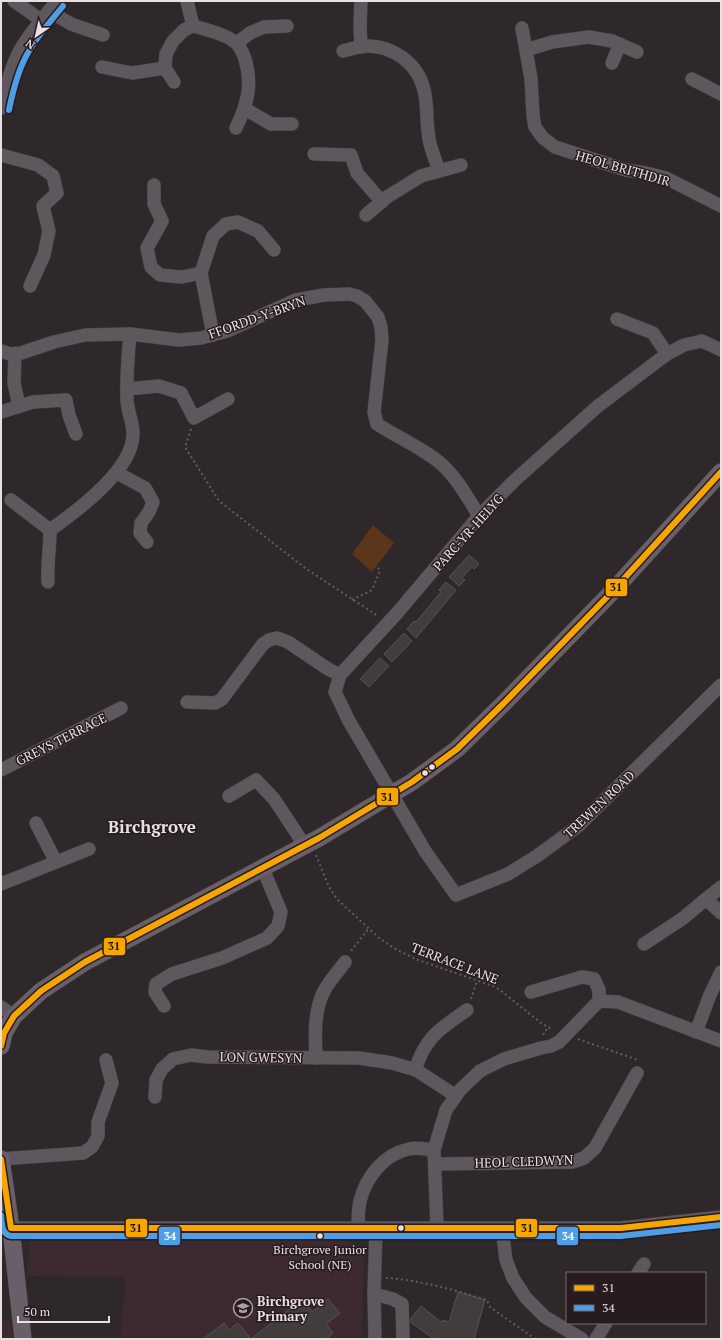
<svg xmlns="http://www.w3.org/2000/svg" width="722" height="1340" viewBox="0 0 722 1340" font-family="'PT Serif',serif">
<style>
.built{fill:#3c2a30}
.green{fill:#5c361b}
.building{fill:#423d3d;stroke:#565051}
.lines{fill:none;stroke-linecap:round;stroke-linejoin:round}
.minor-casing{stroke:#474344;stroke-width:14}
.major-casing{stroke:#474344;stroke-width:18}
.path{stroke:#615c60;stroke-width:2;stroke-dasharray:2 3;stroke-linecap:butt}
.minor{stroke:#5e575d;stroke-width:13}
.major{stroke:#695f68;stroke-width:17}
.bus-1-casing{stroke:#281b1f;stroke-width:9}
.bus-2-casing{stroke:#281b1f;stroke-width:9}
.bus-1{stroke:#f7a600;stroke-width:6}
.bus-2{stroke:#4d9ee5;stroke-width:6}
.bus-dot{fill:#e9e0e3;stroke:#281b1f;stroke-width:1.5}
.labels{text-anchor:middle;stroke-width:3;stroke-linejoin:round;paint-order:stroke}
.bus-label{font-size:12px;fill:#e9e0e3;stroke:#281b1f}
.street-label{font-size:13px;fill:#e9e0e3;stroke:#281b1f}
.poi-label{font-size:13px;font-weight:bold;fill:#e9e0e3;stroke:#281b1f;text-anchor:start}
.district-label{font-size:17px;font-weight:bold;fill:#e9e0e3;stroke:#281b1f}
.line-badge{stroke:#281b1f;stroke-width:1.5}
.badge-label{font-size:11px;text-anchor:middle;font-weight:bold;fill:#fff}
.pale-badge-label{font-size:11px;text-anchor:middle;font-weight:bold;fill:#111}
</style>
<rect width="100%" height="100%" fill="#2e282a"/>
<g class="built">
<path d="M30 1239 340 1240 354 1243 364 1253 362 1339H120L126 1277 27 1276Z"/>
<path d="M1 1320 10 1321 13 1339H1Z"/>
</g>
<path class="green" d="M373 525 394 543 372 572 352 554Z"/>
<g class="building">
<path d="M469 555 479 564 474 569 472 567 462 578 465 580 459 586 449 577Z"/>
<path d="M446 582 456 590 416 638 407 629 414 621 416 622 441 592 439 590Z"/>
<path d="M404 633 412 641 392 662 384 654Z"/>
<path d="M380 658 389 666 369 687 360 679Z"/>
<path d="M458 1292 485 1300 474 1339H434L409 1321 421 1306 441 1322 442 1320 449 1322Z"/>
<path d="M302 1299 312 1312 328 1299 340 1313 326 1324 333 1333 326 1339H251Z"/>
<path d="M224 1323 229 1330 238 1323 251 1339H203Z"/>
</g>
<g class="lines">
<defs>
<g id="minor">
<path d="M14 1 41 20"/>
<path d="M187 1 193 26"/>
<path d="M49 11 71 24 103 35"/>
<path d="M522 28 531 79 533 115 535 127 543 138 555 147 626 170 646 173 666 178 721 206"/>
<path d="M237 43 250 33 264 27 287 26"/>
<path d="M361 47 360 26 361 1"/>
<path d="M526 50 552 42 589 37 612 41 637 52"/>
<path d="M343 51C350 49 358 47 365 46 392 45 418 63 424 90 428 106 426 123 429 139 431 150 436 161 439 171"/>
<path d="M612 63 620 44"/>
<path d="M102 67 132 73 165 68"/>
<path d="M692 79 721 94"/>
<path d="M174 82 165 68 166 54 173 41 184 30 193 26C205 29 228 35 236 43 241 47 243 54 245 59 253 85 247 105 236 128"/>
<path d="M1 108C5 89 10 71 18 54 26 37 45 16 57 1"/>
<path d="M245 109 271 124H292"/>
<path d="M314 154 351 155 357 173 382 202"/>
<path d="M1 155 38 165 53 176 57 193 43 206 49 231 44 255 30 286"/>
<path d="M154 185V204L162 221 147 248 151 267 160 275 182 277 201 273"/>
<path d="M366 215 387 197 421 176 461 165"/>
<path d="M617 319 653 333 667 354"/>
<path d="M213 335 201 273 213 236 226 224 238 222 258 231 274 250"/>
<path d="M721 350 702 341 684 345 667 354 598 406 515 480 479 516 398 612 340 675 335 692 349 721 425 851 456 895 508 874 537 856 578 826 721 685"/>
<path d="M1 351 10 354 21 353 54 342 85 335 130 334 179 340 201 338 227 331 296 300 324 295 349 294 357 296 365 301 378 317 381 327 382 340 374 412 377 424C397 437 420 447 439 462 456 476 468 498 479 516"/>
<path d="M15 354 14 383 19 406"/>
<path d="M127 389 159 386 181 393 194 418 228 399"/>
<path d="M1 412 33 402 66 400 69 415 76 434"/>
<path d="M117 473 145 488 153 502 149 512 141 523 140 533 147 542"/>
<path d="M11 500 50 530C50 548 47 564 48 582"/>
<path d="M50 530C77 511 133 470 133 434 133 423 128 412 127 401 126 379 128 356 130 334"/>
<path d="M187 702 215 703 222 699 263 644 269 640 277 638 288 642 328 669 340 675"/>
<path d="M1 770 121 708"/>
<path d="M229 796 256 780 274 799 305 846"/>
<path d="M36 823 56 862"/>
<path d="M1 884 89 849"/>
<path d="M706 899 721 887"/>
<path d="M644 944 682 919 706 899 721 913"/>
<path d="M531 992 582 977 594 979 599 990V1001"/>
<path d="M164 1006 155 992 156 984 172 974 222 958 267 938 278 926 281 912 263 869"/>
<path d="M1 1007 14 1016"/>
<path d="M696 1032 710 995 721 972"/>
<path d="M316 1058C315 1037 314 1012 323 993 328 982 338 972 345 962"/>
<path d="M415 1070C426 1036 440 1029 467 1010"/>
<path d="M155 1097 156 1080 162 1069 173 1059 191 1055 207 1057 359 1058 392 1063 416 1070 456 1096"/>
<path d="M1 1159 83 1153 92 1147 98 1136V1122L112 1083 106 1060"/>
<path d="M435 1164 572 1162 584 1158 595 1148 637 1073"/>
<path d="M11 1228H621L721 1217"/>
<path d="M437 1228 434 1150 446 1110 460 1090 480 1071 504 1059 541 1048 551 1046 559 1042 599 1001 618 1002 721 1041"/>
<path d="M502 1228 506 1260 513 1278 526 1298 545 1317 582 1339"/>
<path d="M358 1229C358 1220 358 1210 360 1201 366 1177 384 1154 409 1149 416 1147 426 1149 434 1150"/>
<path d="M638 1273 644 1264"/>
<path d="M374 1294 393 1299 402 1304 403 1339"/>
<path d="M375 1339 374 1294 376 1228"/>
<path d="M596 1339 606 1323"/>
</g>
<g id="major">
<path d="M1 1046 4 1033 14 1016 41 991 85 962 319 838 412 782 457 749 504 703 610 594 721 472"/>
<path d="M1 1159 11 1228 23 1339"/>
</g>
</defs>
<use href="#minor" class="minor-casing"/>
<use href="#major" class="major-casing"/>
<g class="path">
<path d="M191 429 185 447 219 501 305 568 378 616"/>
<path d="M352 600 372 590 380 571 377 566"/>
<path d="M316 855 329 887 337 899 379 938 397 950 418 960 493 986 500 990 541 1023 553 1030"/>
<path d="M351 951 369 928"/>
<path d="M471 999 477 981"/>
<path d="M543 1035 548 1027"/>
<path d="M578 1039 638 1060"/>
<path d="M386 1278C420 1280 454 1290 487 1300L490 1307 535 1339"/>
</g>
<use href="#minor" class="minor"/>
<use href="#major" class="major"/>
<defs>
<g id="bus-1">
<path d="M1 1046 4 1033 14 1016 41 991 85 962 319 838 412 782 457 749 504 703 610 594 721 472"/>
<path d="M1 1159 11 1228H621L721 1217"/>
</g>
<g id="bus-2">
<path d="M9 110C13 90 18 69 29 51 38 35 51 21 63 6"/>
<path d="M1 1215C2 1223 1 1234 11 1236H621L721 1225"/>
</g>
</defs>
<use href="#bus-1" class="bus-1-casing"/>
<use href="#bus-2" class="bus-2-casing"/>
<use href="#bus-1" class="bus-1"/>
<use href="#bus-2" class="bus-2"/>
</g>
<defs>
<symbol id="school-ring" viewBox="-11 -11 22 22"><circle r="9.5" fill="#281b1f" stroke="#a8a0a2" stroke-width="1.5"/><path d="M0-5L7-2L0 1L-7-2ZM-4 1L0 2.5L4 1V4Q0 6-4 4Z" fill="#a8a0a2"/></symbol>
</defs>
<g fill-rule="evenodd">
<use href="#school-ring" x="232" y="1297" width="22" height="22"/>
</g>
<g class="bus-dot">
<circle cx="432" cy="767" r="3.5"/>
<circle cx="425" cy="773" r="3.5"/>
<circle cx="401" cy="1228" r="3.5"/>
<circle cx="320" cy="1236" r="3.5"/>
</g>
<g class="labels">
<g class="bus-label">
<text x="320" y="1254">Birchgrove Junior<tspan x="320" dy="15">School (NE)</tspan></text>
</g>
<g class="street-label">
<text transform="translate(623 168) rotate(16)" y="5">HEOL BRITHDIR</text>
<text transform="translate(257 317) rotate(-20)" y="5">FFORDD-Y-BRYN</text>
<text transform="translate(468 532) rotate(-48)" y="5">PARC-YR-HELYG</text>
<text transform="translate(61 739) rotate(-27)" y="5">GREYS TERRACE</text>
<text transform="translate(599 804) rotate(-43)" y="5">TREWEN ROAD</text>
<text transform="translate(455 963) rotate(21)" y="5">TERRACE LANE</text>
<text transform="translate(261 1057) rotate(1)" y="5">LON GWESYN</text>
<text transform="translate(524 1161) rotate(-2)" y="5">HEOL CLEDWYN</text>
</g>
<g class="poi-label">
<text x="257" y="1306">Birchgrove<tspan x="257" dy="15">Primary</tspan></text>
</g>
<g class="district-label">
<text x="152" y="833">Birchgrove</text>
</g>
</g>
<g class="line-badge">
<rect x="605" y="578" width="23" height="19" rx="4" fill="#f7a600"/>
<rect x="376" y="787" width="23" height="19" rx="4" fill="#f7a600"/>
<rect x="103" y="937" width="23" height="19" rx="4" fill="#f7a600"/>
<rect x="125" y="1218" width="23" height="20" rx="4" fill="#f7a600"/>
<rect x="515" y="1218" width="23" height="20" rx="4" fill="#f7a600"/>
<rect x="158" y="1226" width="23" height="20" rx="4" fill="#4d9ee5"/>
<rect x="556" y="1226" width="23" height="20" rx="4" fill="#4d9ee5"/>
</g>
<g class="badge-label">
<text x="170" y="1240">34</text>
<text x="568" y="1240">34</text>
</g>
<g class="pale-badge-label">
<text x="616" y="591">31</text>
<text x="387" y="801">31</text>
<text x="114" y="950">31</text>
<text x="136" y="1232">31</text>
<text x="527" y="1232">31</text>
</g>
<rect width="722" height="1340" fill="none" stroke="#e9e0e3" stroke-width="4"/>
<rect x="566" y="1272" width="140" height="52" fill="#281b1f" stroke="#756a6d"/>
<rect x="574" y="1285" width="20" height="6" fill="#f7a600" stroke="#756a6d"/>
<text x="602" y="1292" font-size="12" fill="#e9e0e3">31</text>
<rect x="574" y="1305" width="20" height="6" fill="#4d9ee5" stroke="#756a6d"/>
<text x="602" y="1312" font-size="12" fill="#e9e0e3">34</text>
<g transform="translate(36 36) rotate(214)" stroke="#281b1f" stroke-width="3" paint-order="stroke">
<path d="M0-3L7 15L0 10L-7 15Z" fill="#e9e0e3"/>
<text y="-6" font-size="11" font-weight="bold" text-anchor="middle" fill="#e9e0e3">N</text>
</g>
<path d="M18 1316v6h91v-6" fill="none" stroke="#e9e0e3" stroke-width="2"/>
<text x="24" y="1316" font-size="12" fill="#e9e0e3" stroke="#281b1f" stroke-width="3" paint-order="stroke">50 m</text>
</svg>
